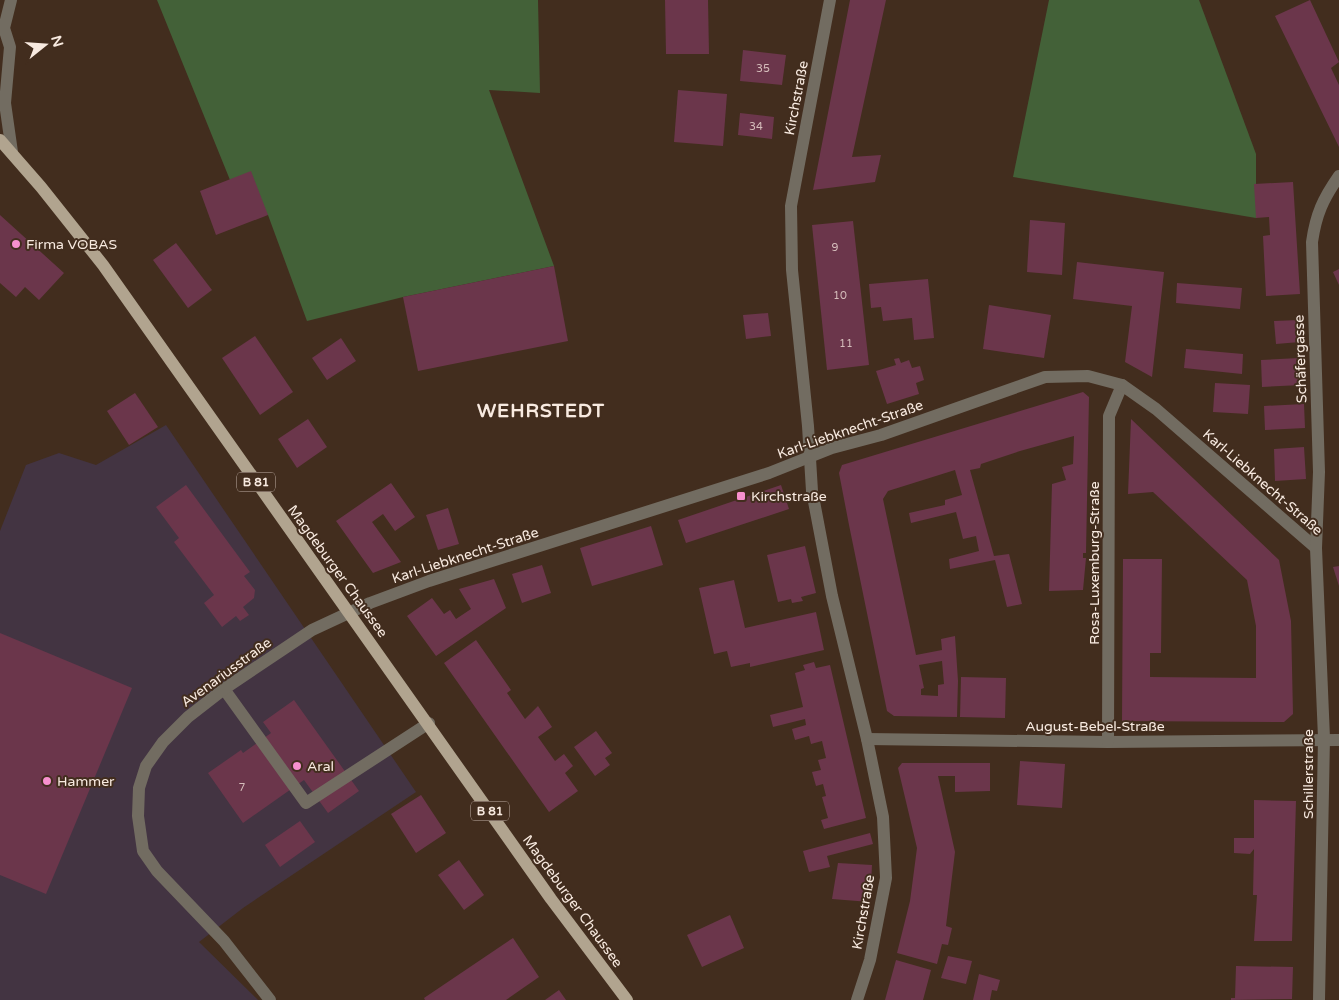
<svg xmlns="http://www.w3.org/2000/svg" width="1339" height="1000" viewBox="0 0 1339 1000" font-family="'Varela Round',sans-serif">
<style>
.commercial{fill:#433442}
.green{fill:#436138}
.building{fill:#6b364b;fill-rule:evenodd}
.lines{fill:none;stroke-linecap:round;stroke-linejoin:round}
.minor{stroke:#726c61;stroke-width:12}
.major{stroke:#b1a48f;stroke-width:12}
.poi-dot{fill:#f790ce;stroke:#422d1e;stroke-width:2}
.labels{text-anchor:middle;stroke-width:4;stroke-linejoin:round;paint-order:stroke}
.number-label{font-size:11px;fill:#d5bdbb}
.shield{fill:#422d1e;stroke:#c1b1a6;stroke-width:1}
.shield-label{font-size:12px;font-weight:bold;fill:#f8eae0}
.street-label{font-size:14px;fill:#f8eae0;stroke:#422d1e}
.poi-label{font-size:14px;fill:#f8eae0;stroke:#422d1e;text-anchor:start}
.district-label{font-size:19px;font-weight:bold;letter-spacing:1px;fill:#f8eae0;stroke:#422d1e}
</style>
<rect width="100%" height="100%" fill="#422d1e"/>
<path class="commercial" d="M166 425 416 792 243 908 199 942 258 1000H0V531L26 465 59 453 96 465Z"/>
<g class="green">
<path d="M157 0H538L540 93 489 90 554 266 403 297 307 321 268 215 230 180Z"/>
<path d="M1049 0H1199L1256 154V218L1013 177Z"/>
</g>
<g class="building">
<path d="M665 0H708L709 54H666Z"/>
<path d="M850 0H886L852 157 881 155 875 182 813 190Z"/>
<path d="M1310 0 1339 62 1331 68 1339 85V147L1275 16Z"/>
<path d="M743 50 786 55 782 85 740 81Z"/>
<path d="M678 90 727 94 723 146 674 142Z"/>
<path d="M740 113 774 117 772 139 738 135Z"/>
<path d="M251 171 268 215 216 235 200 191Z"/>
<path d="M1293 182 1300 294 1266 296 1263 236 1270 235 1269 217 1256 218 1254 184Z"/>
<path d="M0 215 64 273 39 300 25 287 16 297 0 283Z"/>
<path d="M1030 220 1065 223 1062 275 1027 272Z"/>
<path d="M853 221 869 365 827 370 812 225Z"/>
<path d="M176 243 212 290 188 308 153 260Z"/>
<path d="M1077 262 1164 272 1152 377 1125 362 1132 306 1073 299Z"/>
<path d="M554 266 568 341 418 371 403 297Z"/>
<path d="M1339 269V285L1333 272Z"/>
<path d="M928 279 934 338 914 340 912 318 883 321 881 307 871 308 869 284Z"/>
<path d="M1177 283 1242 288 1240 309 1176 303Z"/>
<path d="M989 305 1051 315 1044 358 983 349Z"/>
<path d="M768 313 771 336 746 339 743 315Z"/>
<path d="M1299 320 1300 342 1276 344 1274 321Z"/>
<path d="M255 336 293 392 260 415 222 358Z"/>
<path d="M341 338 356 361 327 380 312 358Z"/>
<path d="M1186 349 1243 354 1242 374 1184 368Z"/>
<path d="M899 358 901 363 909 360 912 368 920 366 924 380 916 383 919 394 887 404 876 371 896 365 894 359Z"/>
<path d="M1299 358 1301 385 1262 387 1261 360Z"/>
<path d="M1215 383 1250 385 1248 414 1213 412Z"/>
<path d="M1083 392 1089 397 1086 553H1083V558H1086L1083 590 1049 591 1052 484 1066 480 1062 467 1073 464 1074 436 1020 451 981 464 980 468 970 470 994 556 1009 554 1022 604 1007 607 995 560 950 569 949 559 979 551 976 536 963 539 956 512 911 523 909 513 945 505V500L962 495 955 470 888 491 883 499 916 655 942 650 941 639 955 636 958 681 957 717 894 716 887 711 849 525 839 473 842 465ZM942 661 944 684 938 685V696L921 695V689L924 688 919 665Z"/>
<path d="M135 393 158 427 129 445 107 411Z"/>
<path d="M1304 404 1305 428 1265 430 1264 406Z"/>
<path d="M308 419 327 447 297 468 278 439Z"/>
<path d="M1131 419 1279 560 1291 621 1293 714 1284 722 1122 721 1123 559H1162L1161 653H1150V677L1256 678V626L1247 580 1153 492 1128 494Z"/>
<path d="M1304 447 1306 479 1275 481 1274 449Z"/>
<path d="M391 483 415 517 395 531 383 514 372 522 401 562 373 573 336 521Z"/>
<path d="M186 485 250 572 244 576 255 590 254 598 243 607 249 615 240 621 236 616 222 627 204 603 214 595 174 542 179 538 156 507Z"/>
<path d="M781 485 789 509 686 543 678 520Z"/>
<path d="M448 508 459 544 438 550 426 515Z"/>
<path d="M651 526 663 565 592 586 580 548Z"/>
<path d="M805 546 816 593 801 597 803 601 792 603 791 599 778 602 767 555Z"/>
<path d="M542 565 551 593 522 603 512 574Z"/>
<path d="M1339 566V586L1333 567Z"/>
<path d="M494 579 506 608 436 656 407 616 432 598 444 614 450 610 456 619 471 609 459 589Z"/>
<path d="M734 580 745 628 816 612 824 650 750 667V663L731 667 727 651 714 654 699 588Z"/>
<path d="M0 633 132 688 46 894 0 875Z"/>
<path d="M476 640 511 690 507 693 525 719 538 706 552 727 538 737 555 761 564 754 573 766 565 773 578 791 549 812 444 663Z"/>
<path d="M814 662 816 668 830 665 866 818 824 829 821 820 828 818 822 797 826 796 823 784 816 786 812 772 821 770 818 760 826 758 822 741 811 744 809 736 795 740 792 729 806 725 805 719 773 727 770 715 803 707 795 673 805 670 803 665Z"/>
<path d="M961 677 1006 678 1005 718 960 717Z"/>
<path d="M294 700 359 791 328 813 304 780 243 823 208 773 241 750 243 753 271 733 263 722Z"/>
<path d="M596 731 612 753 605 758 610 765 595 776 574 747Z"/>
<path d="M1020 761 1065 764 1062 808 1017 805Z"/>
<path d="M902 763H990V791L955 792V776H938L955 852 946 926 952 928 948 945 942 944 937 964 897 953 910 901 917 848 898 768Z"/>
<path d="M421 795 446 833 416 853 391 814Z"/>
<path d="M1254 800 1296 801 1292 941H1254L1257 895H1253L1254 849 1250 854 1234 853V838H1254Z"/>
<path d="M300 821 315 842 280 867 265 845Z"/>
<path d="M870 833 873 844 827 856 830 867 809 872 803 851Z"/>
<path d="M459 860 484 895 464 910 438 875Z"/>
<path d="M838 863 872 865 870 902 832 899Z"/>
<path d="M730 915 744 948 702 967 687 935Z"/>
<path d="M513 938 539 977 506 1000H425L424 998Z"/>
<path d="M948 956 972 961 966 984 941 978Z"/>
<path d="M896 960 931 970 923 1000H885Z"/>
<path d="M1236 966 1293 967 1292 999 1231 1000V998H1235Z"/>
<path d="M979 974 1000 980 997 991 992 990 990 1000H973Z"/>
<path d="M559 990 566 1000H545Z"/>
</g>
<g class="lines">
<g class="minor">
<path d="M11 0 4 28 10 47 5 103 12 152"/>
<path d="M830 0 791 206 792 270 808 426 812 491 832 596 867 739 883 817 886 878 870 960 857 1000"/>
<path d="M224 689 306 803 429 723"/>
<path d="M867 739 1108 742 1339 740"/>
<path d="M1108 742 1109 416 1122 385"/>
<path d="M270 1000 224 941 157 871 143 851 138 816 139 788 146 766 163 742 188 717 224 689 312 630 370 603 429 581 769 473 832 448 881 435 1045 377 1088 376 1122 385 1156 409 1316 548"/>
<path d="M1319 1000 1324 738 1316 548 1319 472 1312 242C1316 214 1323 199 1339 176"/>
</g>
<path class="major" d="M0 140 41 187 103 265 551 899 627 1000"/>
</g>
<g class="poi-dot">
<circle cx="16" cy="244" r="5"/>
<rect x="736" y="491" width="10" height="10" rx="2.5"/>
<circle cx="297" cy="766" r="5"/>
<circle cx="47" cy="781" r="5"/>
</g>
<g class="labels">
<g class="number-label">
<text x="763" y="72">35</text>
<text x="756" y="130">34</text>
<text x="835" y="251">9</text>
<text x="840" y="299">10</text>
<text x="846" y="347">11</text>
<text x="242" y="791">7</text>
</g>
<g class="shield">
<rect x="237" y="472.5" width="38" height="19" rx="4"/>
<rect x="471" y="801.5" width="38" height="19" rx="4"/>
</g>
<g class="shield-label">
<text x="256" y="486">B 81</text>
<text x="490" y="815">B 81</text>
</g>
<g class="street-label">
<text transform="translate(796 98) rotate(-79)" y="5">Kirchstraße</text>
<text transform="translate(1300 359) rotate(-92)" y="5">Schäfergasse</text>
<text transform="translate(850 429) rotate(-19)" y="5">Karl-Liebknecht-Straße</text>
<text transform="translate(1263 482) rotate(41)" y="5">Karl-Liebknecht-Straße</text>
<text transform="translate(465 555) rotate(-18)" y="5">Karl-Liebknecht-Straße</text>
<text transform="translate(1094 563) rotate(-90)" y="5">Rosa-Luxemburg-Straße</text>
<text transform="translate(338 571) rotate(54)" y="5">Magdeburger Chaussee</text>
<text transform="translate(226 672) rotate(-36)" y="5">Avenariusstraße</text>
<text x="1095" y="731">August-Bebel-Straße</text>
<text transform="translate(1308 774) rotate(-90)" y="5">Schillerstraße</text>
<text transform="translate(573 901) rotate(54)" y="5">Magdeburger Chaussee</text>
<text transform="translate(863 912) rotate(-80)" y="5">Kirchstraße</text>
</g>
<g class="poi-label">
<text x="26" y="249">Firma VOBAS</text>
<text x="751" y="501">Kirchstraße</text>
<text x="307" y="771">Aral</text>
<text x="57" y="786">Hammer</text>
</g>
<g class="district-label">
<text x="541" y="417">WEHRSTEDT</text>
</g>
</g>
<g transform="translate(45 45) rotate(73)" stroke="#422d1e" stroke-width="4" paint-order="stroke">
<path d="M0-4L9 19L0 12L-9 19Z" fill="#f8eae0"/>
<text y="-8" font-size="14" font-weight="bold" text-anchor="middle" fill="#f8eae0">N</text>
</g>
</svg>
